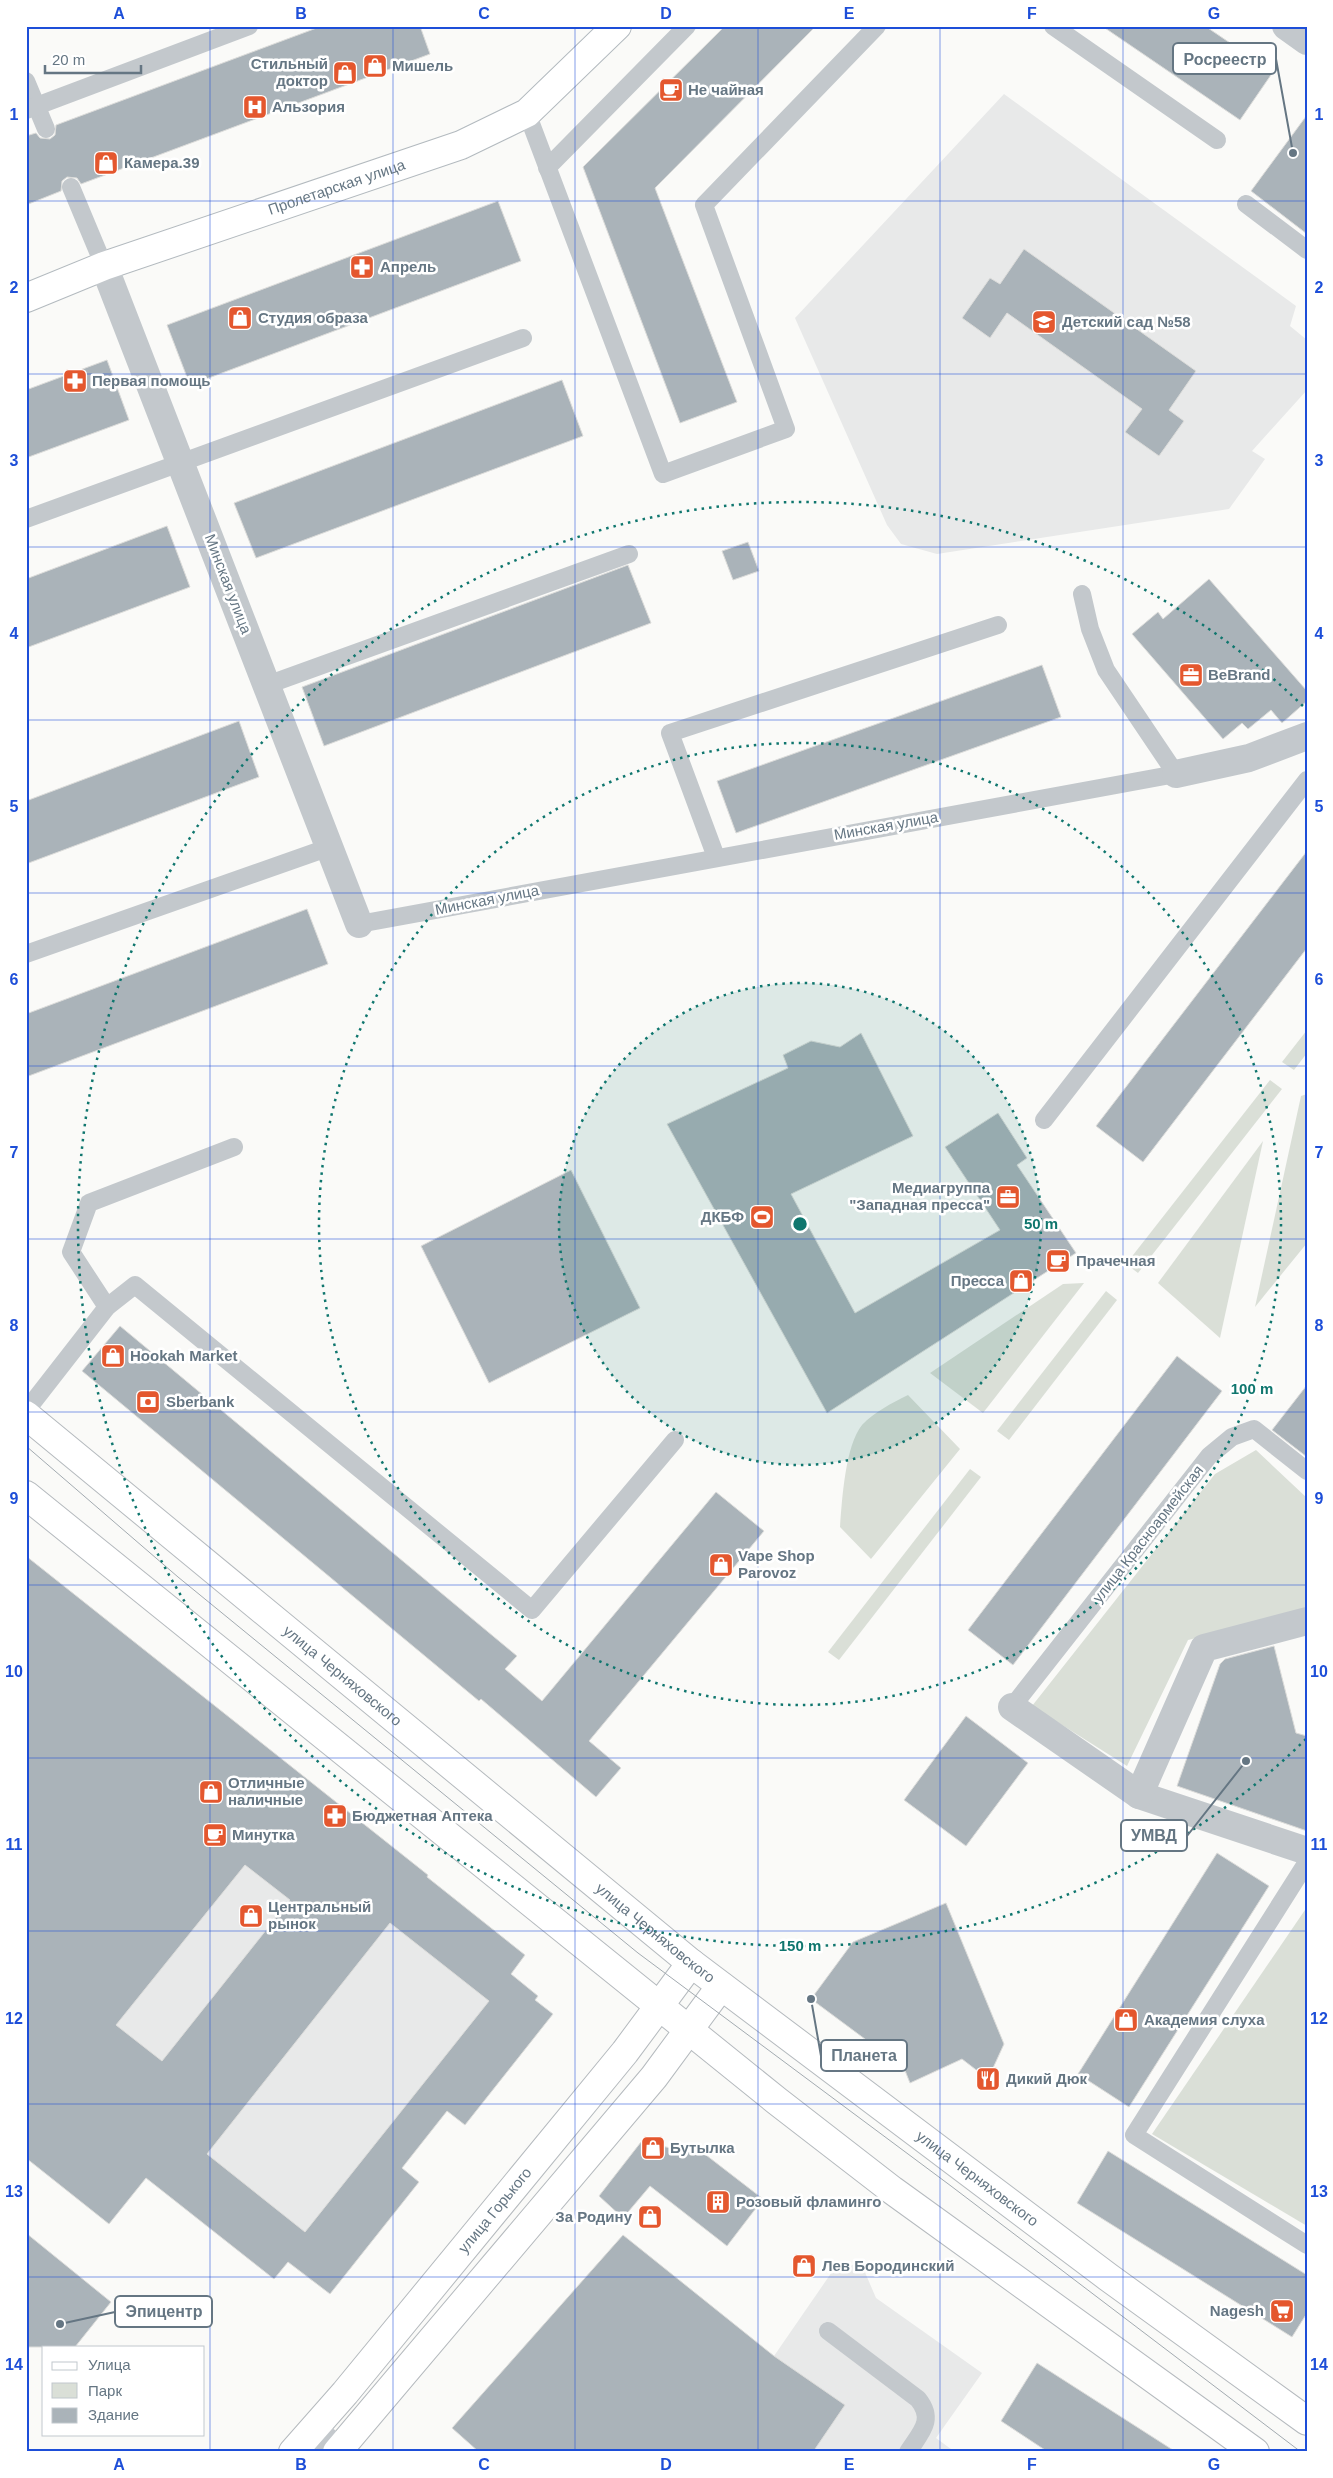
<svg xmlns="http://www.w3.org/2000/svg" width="1333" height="2478" viewBox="0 0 1333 2478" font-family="Arial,sans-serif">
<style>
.built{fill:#e8e9e9}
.green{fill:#dadfd7}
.building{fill:#aab3b9;stroke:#dcdcda;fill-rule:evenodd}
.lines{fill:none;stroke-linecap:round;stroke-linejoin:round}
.secondary-casing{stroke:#b3babf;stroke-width:30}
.primary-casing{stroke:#b5babe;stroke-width:30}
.lane{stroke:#c3c8cc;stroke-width:18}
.street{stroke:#c3c8cc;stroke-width:28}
.secondary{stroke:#fff;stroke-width:28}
.primary{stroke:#fff;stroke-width:28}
.tram{stroke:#a2aab0;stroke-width:1}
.grid{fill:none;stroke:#1d4ed8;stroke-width:1;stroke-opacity:0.55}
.ring{fill:none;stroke:#0f766e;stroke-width:2.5;stroke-dasharray:2.5 5}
.labels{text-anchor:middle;stroke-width:5;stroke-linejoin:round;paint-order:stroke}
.poi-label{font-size:15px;font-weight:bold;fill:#657683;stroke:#fff;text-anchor:start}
.street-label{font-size:15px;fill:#657683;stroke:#fff}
.centre{fill:#0f766e;stroke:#fff;stroke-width:2.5}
.ring-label{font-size:15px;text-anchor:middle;font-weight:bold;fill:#0f766e;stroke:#fff;stroke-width:5;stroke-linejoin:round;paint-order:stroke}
.leader{fill:none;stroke:#657683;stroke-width:2}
.callout-dot{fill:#657683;stroke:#fff;stroke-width:2}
.callout{fill:#fff;stroke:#657683;stroke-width:2}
.callout-label{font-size:16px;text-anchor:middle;font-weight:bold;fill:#657683}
.neatline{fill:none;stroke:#1d4ed8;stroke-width:2}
.grid-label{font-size:16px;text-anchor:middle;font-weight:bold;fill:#1d4ed8}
</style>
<rect width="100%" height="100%" fill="#fafaf8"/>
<g class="built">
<path d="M1004 94 1296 306 1290 326 1307 340V390L1252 451 1265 459 1229 509 937 554 901 544 887 525 795 318Z"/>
<path d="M26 1556 428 1875 427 1877 525 1955 511 1974 538 1996 312 2281 288 2262 274 2279 192 2214 196 2208 128 2163Z"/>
<path d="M616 2243H633L774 2356 834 2269 861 2263 876 2298 982 2373 936 2438 955 2452H479L452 2428Z"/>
</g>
<g class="green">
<path d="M1307 1030V1053L1294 1070 1282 1062Z"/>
<path d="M1270 1080 1282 1089 1138 1273 1126 1264Z"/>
<path d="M1307 1094V1243L1255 1307 1301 1096Z"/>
<path d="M1263 1141 1220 1338 1158 1283Z"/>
<path d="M1084 1283 983 1413 930 1373 1063 1284Z"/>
<path d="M1106 1291 1117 1300 1009 1440 997 1431Z"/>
<path d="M908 1395 960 1449 871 1559 840 1527C842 1501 845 1446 862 1425 874 1412 892 1403 908 1395Z"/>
<path d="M1256 1450 1307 1498V1611L1188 1640 1127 1766 1032 1706 1215 1474Z"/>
<path d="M970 1469 981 1477 839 1660 828 1652Z"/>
<path d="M1307 1907V2226L1152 2134Z"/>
</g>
<g class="building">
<path d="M322 26H420L430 54 81 184 77 178 67 177 62 181 61 191 26 205V136L36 133 40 138 50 139 55 135 56 125Z"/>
<path d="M725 26H816L655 188 737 402 680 423 583 167Z"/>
<path d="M1102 26H1205L1273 72 1240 120Z"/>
<path d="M1307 115V234L1251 191Z"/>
<path d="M498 201 521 261 190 385 167 325Z"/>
<path d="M1024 249 1196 371 1169 410 1184 421 1159 456 1125 432 1142 409 1007 313 990 338 962 318 990 278 1000 284Z"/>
<path d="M107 360 129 420 26 458V390Z"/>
<path d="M562 380 583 436 256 558 234 503Z"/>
<path d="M167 526 190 587 26 648V579Z"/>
<path d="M748 542 759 571 733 580 722 551Z"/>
<path d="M628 565 651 623 324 746 302 687Z"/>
<path d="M1209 579 1307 691V701L1282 723 1271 710 1248 729 1242 723 1223 739 1132 634 1158 612 1163 619Z"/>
<path d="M1042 665 1061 717 736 833 717 781Z"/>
<path d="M239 721 259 777 26 864V801Z"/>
<path d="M1307 851V948L1143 1162 1096 1126Z"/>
<path d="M307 909 328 964 26 1077V1014Z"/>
<path d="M861 1033 913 1136 791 1194 855 1313 1000 1230 945 1147 998 1113 1027 1158 1017 1165 1076 1253 827 1413 667 1124 788 1068 783 1055 811 1041 840 1047Z"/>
<path d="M571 1170 640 1308 489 1383 421 1246Z"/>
<path d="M120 1326 517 1656 505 1669 542 1701 716 1492 764 1531 589 1741 621 1768 596 1797 481 1699 479 1701 82 1371Z"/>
<path d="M1177 1356 1222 1391 1013 1665 968 1630Z"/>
<path d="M1307 1385V1457L1272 1430Z"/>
<path d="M26 1556 428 1875 427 1877 525 1955 511 1974 538 1996 535 2000 553 2014 465 2125 447 2111 402 2168 419 2182 330 2294 288 2262 274 2279 146 2178 109 2224 26 2158ZM245 1865 290 1900 162 2061 116 2025ZM390 1923 489 2001 305 2232 207 2154Z"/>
<path d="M1274 1646 1296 1733 1307 1736V1831L1177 1786 1220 1664 1225 1659Z"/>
<path d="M966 1716 1028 1763 966 1846 904 1800Z"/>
<path d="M1217 1853 1269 1886 1129 2107 1078 2074Z"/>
<path d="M946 1903 1004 2044 988 2079 962 2059 910 2083 904 2068 811 1999 853 1942Z"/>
<path d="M641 2142 706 2155 763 2199 727 2246 650 2186 623 2218 599 2196Z"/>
<path d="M1108 2151 1307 2275V2313L1292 2337 1077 2203Z"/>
<path d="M26 2233 111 2302 75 2347H26Z"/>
<path d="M623 2235 774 2356 845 2405 813 2452H479L452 2428Z"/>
<path d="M1037 2363 1176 2452H1048L1001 2421Z"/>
</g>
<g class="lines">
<defs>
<g id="secondary">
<path id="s1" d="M26 298 104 266 461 145 527 113 617 26"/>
</g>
<g id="primary">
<path id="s2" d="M26 1415 691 1963 1108 2277 1307 2421"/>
<path d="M26 1495 777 2101 892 2190 1255 2452"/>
<path id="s3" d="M293 2452 345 2393 625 2052 691 1963"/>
<path d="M337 2452 654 2077 721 1986"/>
</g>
</defs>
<use href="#secondary" class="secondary-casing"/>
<use href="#primary" class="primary-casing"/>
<g class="lane">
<path d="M1053 26 1217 140"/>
<path d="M26 81 46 129"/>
<path d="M26 110 249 26"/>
<path d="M527 113 663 474 786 429 704 205 877 26"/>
<path d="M547 168 687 26"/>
<path d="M71 187 104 266"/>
<path d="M1246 204 1307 250"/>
<path d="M26 519 523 338"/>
<path d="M267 685 629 554"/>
<path d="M716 857 670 733 998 625"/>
<path d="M359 924 1176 774 1106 670 1090 629 1082 594"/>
<path d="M26 954 330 847"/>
<path d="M1044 1120 1307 780"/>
<path d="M107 1307 71 1252 89 1203 234 1147"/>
<path d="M26 1411 107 1307 135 1285 532 1610 675 1440"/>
<path d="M1012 1707 1209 1456 1232 1437 1254 1429 1307 1471"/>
<path d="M1307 1862 1134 2135 1307 2245"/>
<path d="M828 2331 918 2399C935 2420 921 2432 908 2452"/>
</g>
<g class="street">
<path d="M1286 26 1307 41"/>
<path d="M104 266 359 924"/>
<path d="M1176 774 1249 758 1307 736"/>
<path d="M1012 1707 1139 1795 1307 1851"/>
<path d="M1139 1795 1204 1648 1307 1621"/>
<path d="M313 2430 339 2452"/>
</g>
<use href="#secondary" class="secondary"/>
<use href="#primary" class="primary"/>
<path class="tram" d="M26 1446 178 1577 638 1953 951 2186 1301 2452"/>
</g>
<path class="grid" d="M210 26V2452M393 26V2452M575 26V2452M758 26V2452M940 26V2452M1123 26V2452M26 201H1307M26 374H1307M26 547H1307M26 720H1307M26 893H1307M26 1066H1307M26 1239H1307M26 1412H1307M26 1585H1307M26 1758H1307M26 1931H1307M26 2104H1307M26 2277H1307"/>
<circle cx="800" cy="1224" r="241" fill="#0f766e" fill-opacity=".12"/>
<g class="ring">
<circle cx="800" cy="1224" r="241"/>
<circle cx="800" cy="1224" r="481"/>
<path d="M1306 1739A722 722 0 1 1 1306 709"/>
</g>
<defs>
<symbol id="shop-square" viewBox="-11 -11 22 22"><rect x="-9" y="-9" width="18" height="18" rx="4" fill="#e4572e" stroke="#fff"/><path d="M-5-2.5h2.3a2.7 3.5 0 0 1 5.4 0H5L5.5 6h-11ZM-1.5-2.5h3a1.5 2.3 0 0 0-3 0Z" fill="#fff"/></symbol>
<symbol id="cafe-square" viewBox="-11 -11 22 22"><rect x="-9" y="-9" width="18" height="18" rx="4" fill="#e4572e" stroke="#fff"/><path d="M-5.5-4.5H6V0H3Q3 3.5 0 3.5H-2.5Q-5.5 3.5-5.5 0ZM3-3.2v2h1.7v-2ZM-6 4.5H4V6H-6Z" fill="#fff"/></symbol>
<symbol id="hospital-square" viewBox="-11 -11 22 22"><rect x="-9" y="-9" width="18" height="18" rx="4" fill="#e4572e" stroke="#fff"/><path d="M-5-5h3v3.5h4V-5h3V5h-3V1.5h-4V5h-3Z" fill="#fff"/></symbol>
<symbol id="pharmacy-square" viewBox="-11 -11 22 22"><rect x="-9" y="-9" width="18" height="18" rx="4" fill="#e4572e" stroke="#fff"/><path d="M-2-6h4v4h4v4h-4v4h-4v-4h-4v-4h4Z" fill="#fff"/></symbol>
<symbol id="school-square" viewBox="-11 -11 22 22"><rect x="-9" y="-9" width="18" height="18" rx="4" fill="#e4572e" stroke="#fff"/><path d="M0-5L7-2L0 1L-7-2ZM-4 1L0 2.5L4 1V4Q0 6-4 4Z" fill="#fff"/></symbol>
<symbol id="office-square" viewBox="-11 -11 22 22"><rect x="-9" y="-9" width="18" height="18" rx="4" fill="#e4572e" stroke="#fff"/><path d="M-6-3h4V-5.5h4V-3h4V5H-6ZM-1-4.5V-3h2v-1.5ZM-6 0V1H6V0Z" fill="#fff"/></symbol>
<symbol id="stadium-square" viewBox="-11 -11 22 22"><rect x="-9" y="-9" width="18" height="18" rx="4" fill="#e4572e" stroke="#fff"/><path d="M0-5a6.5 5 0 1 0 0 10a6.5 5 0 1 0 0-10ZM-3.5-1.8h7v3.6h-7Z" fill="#fff"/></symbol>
<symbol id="bank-square" viewBox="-11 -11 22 22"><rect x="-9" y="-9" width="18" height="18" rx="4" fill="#e4572e" stroke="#fff"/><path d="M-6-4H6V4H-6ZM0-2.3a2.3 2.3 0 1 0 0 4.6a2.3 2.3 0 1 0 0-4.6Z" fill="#fff"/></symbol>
<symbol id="restaurant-square" viewBox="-11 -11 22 22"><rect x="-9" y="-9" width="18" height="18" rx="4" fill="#e4572e" stroke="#fff"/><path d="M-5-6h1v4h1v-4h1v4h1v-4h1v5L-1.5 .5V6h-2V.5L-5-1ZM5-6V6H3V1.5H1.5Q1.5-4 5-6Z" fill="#fff"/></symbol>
<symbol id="building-square" viewBox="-11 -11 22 22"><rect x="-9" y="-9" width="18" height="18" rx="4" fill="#e4572e" stroke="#fff"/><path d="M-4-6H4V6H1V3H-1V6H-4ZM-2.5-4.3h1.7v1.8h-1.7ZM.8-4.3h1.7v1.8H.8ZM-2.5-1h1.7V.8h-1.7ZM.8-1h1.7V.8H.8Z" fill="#fff"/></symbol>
<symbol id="supermarket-square" viewBox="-11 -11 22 22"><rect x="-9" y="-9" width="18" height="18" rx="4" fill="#e4572e" stroke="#fff"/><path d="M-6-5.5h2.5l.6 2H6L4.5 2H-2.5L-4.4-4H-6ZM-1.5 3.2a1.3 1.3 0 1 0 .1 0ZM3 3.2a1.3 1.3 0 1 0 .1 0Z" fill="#fff"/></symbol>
</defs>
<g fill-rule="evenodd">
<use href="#shop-square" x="361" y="52" width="28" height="28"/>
<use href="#shop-square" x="331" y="59" width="28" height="28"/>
<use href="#cafe-square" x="657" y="76" width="28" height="28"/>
<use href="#hospital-square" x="241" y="93" width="28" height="28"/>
<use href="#shop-square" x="92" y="149" width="28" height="28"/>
<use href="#pharmacy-square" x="348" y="253" width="28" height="28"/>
<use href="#shop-square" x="226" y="304" width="28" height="28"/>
<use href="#school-square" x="1030" y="308" width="28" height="28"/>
<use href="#pharmacy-square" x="61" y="367" width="28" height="28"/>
<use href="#office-square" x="1177" y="661" width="28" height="28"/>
<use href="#office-square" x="994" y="1183" width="28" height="28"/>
<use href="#stadium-square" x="748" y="1203" width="28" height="28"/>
<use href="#cafe-square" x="1044" y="1247" width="28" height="28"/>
<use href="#shop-square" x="1007" y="1267" width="28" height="28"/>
<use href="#shop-square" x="99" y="1342" width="28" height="28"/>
<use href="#bank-square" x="134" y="1388" width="28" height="28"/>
<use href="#shop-square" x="707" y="1551" width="28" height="28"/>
<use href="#shop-square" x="197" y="1778" width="28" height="28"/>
<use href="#pharmacy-square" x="321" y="1802" width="28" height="28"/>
<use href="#cafe-square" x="201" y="1821" width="28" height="28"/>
<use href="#shop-square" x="237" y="1902" width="28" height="28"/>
<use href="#shop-square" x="1112" y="2006" width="28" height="28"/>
<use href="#restaurant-square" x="974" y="2065" width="28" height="28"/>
<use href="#shop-square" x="639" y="2134" width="28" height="28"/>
<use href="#building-square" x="704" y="2188" width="28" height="28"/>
<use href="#shop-square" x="636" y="2203" width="28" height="28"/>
<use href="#shop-square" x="790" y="2252" width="28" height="28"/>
<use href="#supermarket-square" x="1268" y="2297" width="28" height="28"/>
</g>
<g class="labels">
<g class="poi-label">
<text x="328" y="69" text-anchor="end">Стильный<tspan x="328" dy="17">доктор</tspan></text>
<text x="392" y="71">Мишель</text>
<text x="688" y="95">Не чайная</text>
<text x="272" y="112">Альзория</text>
<text x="124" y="168">Камера.39</text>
<text x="380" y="272">Апрель</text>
<text x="258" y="323">Студия образа</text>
<text x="1062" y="327">Детский сад №58</text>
<text x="92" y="386">Первая помощь</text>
<text x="1208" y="680">BeBrand</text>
<text x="990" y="1193" text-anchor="end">Медиагруппа<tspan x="990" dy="17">"Западная пресса"</tspan></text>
<text x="744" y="1222" text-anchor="end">ДКБФ</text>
<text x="1076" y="1266">Прачечная</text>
<text x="1004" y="1286" text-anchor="end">Пресса</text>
<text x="130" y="1361">Hookah Market</text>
<text x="166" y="1407">Sberbank</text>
<text x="738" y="1561">Vape Shop<tspan x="738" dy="17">Parovoz</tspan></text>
<text x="228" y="1788">Отличные<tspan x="228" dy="17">наличные</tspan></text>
<text x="352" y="1821">Бюджетная Аптека</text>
<text x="232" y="1840">Минутка</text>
<text x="268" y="1912">Центральный<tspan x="268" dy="17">рынок</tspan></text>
<text x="1144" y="2025">Академия слуха</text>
<text x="1006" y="2084">Дикий Дюк</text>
<text x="670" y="2153">Бутылка</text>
<text x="736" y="2207">Розовый фламинго</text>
<text x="632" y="2222" text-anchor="end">За Родину</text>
<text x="822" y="2271">Лев Бородинский</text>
<text x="1264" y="2316" text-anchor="end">Nagesh</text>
</g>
<g class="street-label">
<text dy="5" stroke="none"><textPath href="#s1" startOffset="330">Пролетарская улица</textPath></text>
<text transform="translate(228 584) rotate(69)" y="5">Минская улица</text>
<text transform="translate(886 826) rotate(-10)" y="5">Минская улица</text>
<text transform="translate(487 900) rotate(-11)" y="5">Минская улица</text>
<text transform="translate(1148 1534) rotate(-52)" y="5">улица Красноармейская</text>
<text dy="5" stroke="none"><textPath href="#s2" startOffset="410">улица Черняховского</textPath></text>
<text dy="5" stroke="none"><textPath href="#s2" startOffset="815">улица Черняховского</textPath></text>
<text dy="5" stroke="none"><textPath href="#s2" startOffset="1220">улица Черняховского</textPath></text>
<text dy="5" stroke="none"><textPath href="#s3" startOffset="315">улица Горького</textPath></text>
</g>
</g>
<circle cx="800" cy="1224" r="8" class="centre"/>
<g class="ring-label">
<text x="1041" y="1229">50 m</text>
<text x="1252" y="1394">100 m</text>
<text x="800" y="1951">150 m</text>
</g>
<path class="leader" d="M1293 153L1276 59M1246 1761L1187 1836M811 1999L821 2056M60 2324L115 2312"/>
<g class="callout-dot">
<circle cx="1293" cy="153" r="5"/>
<circle cx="1246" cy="1761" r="5"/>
<circle cx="811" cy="1999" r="5"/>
<circle cx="60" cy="2324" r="5"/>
</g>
<g class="callout">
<rect x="1173" y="43" width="103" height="31" rx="5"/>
<rect x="1121" y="1820" width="66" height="31" rx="5"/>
<rect x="821" y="2040" width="86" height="31" rx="5"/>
<rect x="115" y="2296" width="97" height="31" rx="5"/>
</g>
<g class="callout-label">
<text x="1225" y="65">Росрeeстр</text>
<text x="1154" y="1841">УМВД</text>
<text x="864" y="2061">Планета</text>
<text x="164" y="2317">Эпицентр</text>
</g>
<rect width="1333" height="2478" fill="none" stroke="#ffffff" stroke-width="55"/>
<rect x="42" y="2346" width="162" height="90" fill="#ffffff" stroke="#c1c8cd"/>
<rect x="52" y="2362" width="25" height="8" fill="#ffffff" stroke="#c1c8cd"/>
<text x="88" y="2370" font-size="15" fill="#657683">Улица</text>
<rect x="52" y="2383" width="25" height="15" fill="#dadfd7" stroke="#c1c8cd"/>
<text x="88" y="2396" font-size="15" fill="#657683">Парк</text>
<rect x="52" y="2408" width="25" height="15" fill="#aab3b9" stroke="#c1c8cd"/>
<text x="88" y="2420" font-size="15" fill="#657683">Здание</text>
<path d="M45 65v8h96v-8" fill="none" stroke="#657683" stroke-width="2.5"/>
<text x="52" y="65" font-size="15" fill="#657683" stroke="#ffffff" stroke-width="4" paint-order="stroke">20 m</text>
<rect x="28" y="28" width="1278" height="2422" class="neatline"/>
<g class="grid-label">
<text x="119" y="19">A</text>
<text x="301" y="19">B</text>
<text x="484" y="19">C</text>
<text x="666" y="19">D</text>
<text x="849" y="19">E</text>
<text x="1032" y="19">F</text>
<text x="1214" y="19">G</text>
<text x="14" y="120">1</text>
<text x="1319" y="120">1</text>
<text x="14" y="293">2</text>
<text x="1319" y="293">2</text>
<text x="14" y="466">3</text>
<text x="1319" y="466">3</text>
<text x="14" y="639">4</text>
<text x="1319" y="639">4</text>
<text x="14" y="812">5</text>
<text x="1319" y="812">5</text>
<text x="14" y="985">6</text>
<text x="1319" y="985">6</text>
<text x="14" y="1158">7</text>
<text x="1319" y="1158">7</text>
<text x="14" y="1331">8</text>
<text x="1319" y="1331">8</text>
<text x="14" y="1504">9</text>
<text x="1319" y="1504">9</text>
<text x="14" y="1677">10</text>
<text x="1319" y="1677">10</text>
<text x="14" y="1850">11</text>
<text x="1319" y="1850">11</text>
<text x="14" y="2024">12</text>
<text x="1319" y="2024">12</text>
<text x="14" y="2197">13</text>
<text x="1319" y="2197">13</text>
<text x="14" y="2370">14</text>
<text x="1319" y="2370">14</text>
<text x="119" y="2470">A</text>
<text x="301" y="2470">B</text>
<text x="484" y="2470">C</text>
<text x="666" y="2470">D</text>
<text x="849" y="2470">E</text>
<text x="1032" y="2470">F</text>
<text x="1214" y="2470">G</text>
</g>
</svg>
